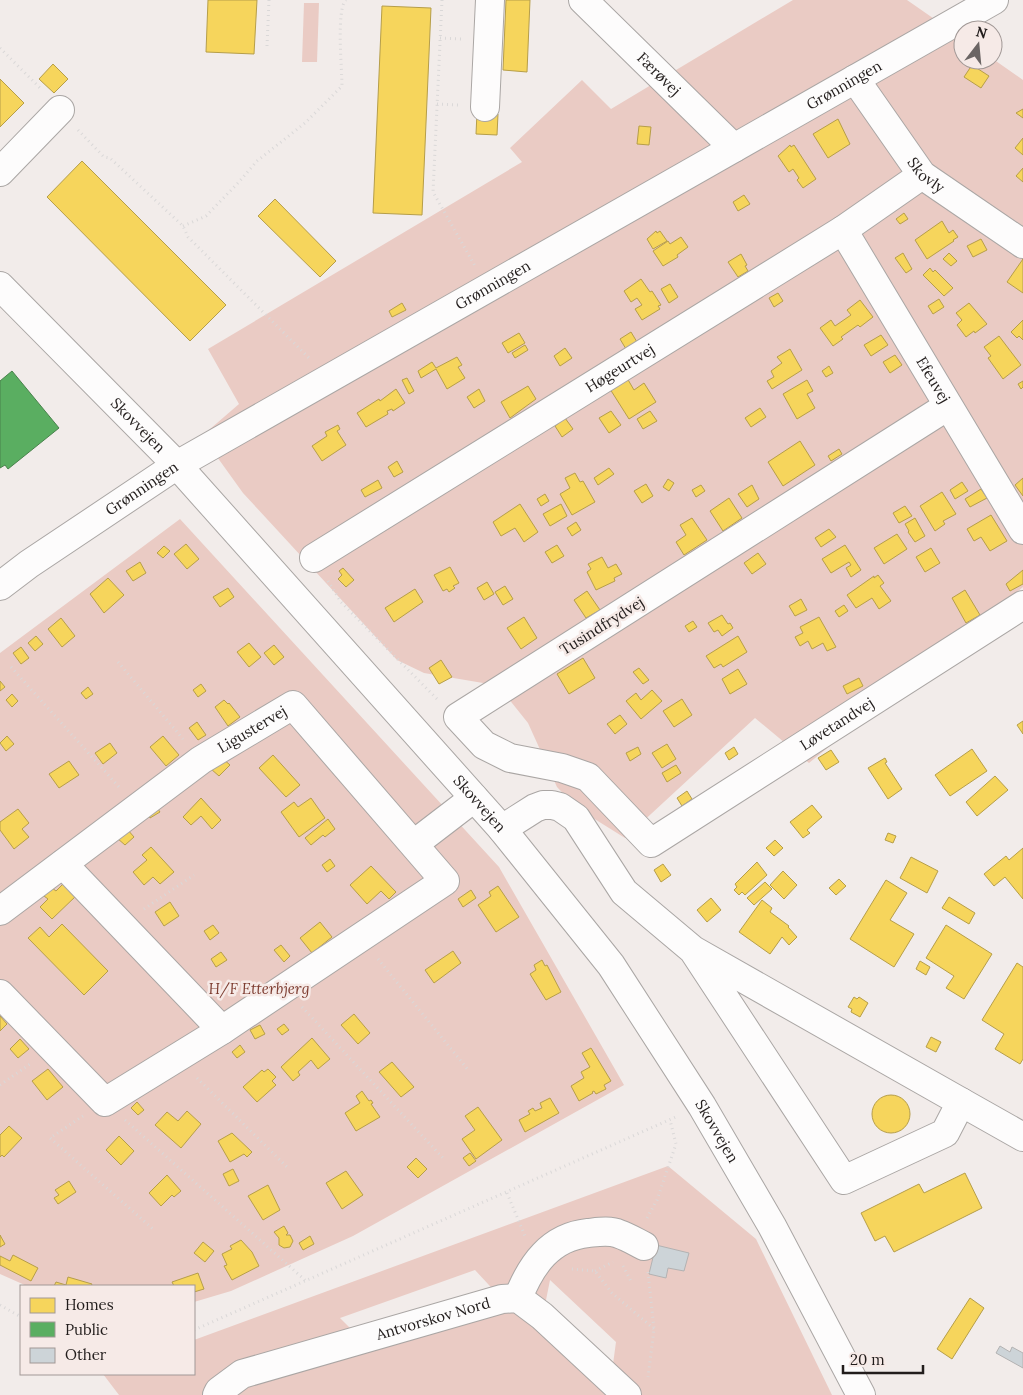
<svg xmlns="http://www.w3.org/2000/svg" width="1023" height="1395" viewBox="0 0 1023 1395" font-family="Lora,serif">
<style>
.green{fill:#eacbc4;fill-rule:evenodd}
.homes{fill:#f6d55c;stroke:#b69e49}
.public{fill:#5aae61;stroke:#49824c}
.building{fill:#cdd4d8;stroke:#b3b2b2}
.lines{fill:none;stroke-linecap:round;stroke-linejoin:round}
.minor-casing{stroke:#aaa6a4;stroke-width:30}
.major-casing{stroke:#aaa6a4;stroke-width:30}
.path{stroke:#dad8d8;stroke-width:3;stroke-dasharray:1 4;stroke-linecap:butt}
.minor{stroke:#fdfcfc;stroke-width:28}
.major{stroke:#fdfcfc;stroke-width:28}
.labels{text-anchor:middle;stroke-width:5;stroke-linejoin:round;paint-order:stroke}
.street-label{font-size:15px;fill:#221d1c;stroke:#f6eae7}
.park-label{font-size:15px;font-style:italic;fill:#7d3c30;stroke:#f6eae7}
</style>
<rect width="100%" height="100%" fill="#f2ecea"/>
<g class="green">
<path d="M793 0H907L963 39V60L993 59 1023 80V587L809 763 755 718 625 838 577 808 557 787 528 723 504 693 483 683 424 673 397 660 243 493 202 436 239 404 208 349 522 162 510 148 582 80 611 109Z"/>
<path d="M304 3H319L317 62H302Z"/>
<path d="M180 519 499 867 624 1085 353 1236 231 1291 194 1302V1286H27L0 1274V653Z"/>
<path d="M668 1166 756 1239 832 1395H119L103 1374H194V1340ZM475 1270 501 1298 361 1339 340 1318ZM550 1280 616 1342 611 1379 543 1315Z"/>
</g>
<g class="homes">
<path d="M208 0H257L254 54 206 52Z"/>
<path d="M506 0H530L527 72 503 70Z"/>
<path d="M382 6 431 8 422 215 373 213Z"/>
<path d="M53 64 68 79 54 93 39 79Z"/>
<path d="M972 65 989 76 981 88 964 77Z"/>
<path d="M0 79 24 103 0 127Z"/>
<path d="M1023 109V118L1016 113Z"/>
<path d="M477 113 498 114 497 135 476 134Z"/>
<path d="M838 119 850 144 828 158 813 134Z"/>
<path d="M639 126 651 127 649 145 637 144Z"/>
<path d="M1023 138V155L1015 148Z"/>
<path d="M790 145 791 147 794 145 816 179 803 188 797 180 799 178 793 169 789 172 778 156Z"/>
<path d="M82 161 226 305 190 341 47 197Z"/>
<path d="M1023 168V182L1016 176Z"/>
<path d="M744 195 750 204 738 211 733 202Z"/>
<path d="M275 199 336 261 320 277 258 216Z"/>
<path d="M904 213 908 219 900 224 896 219Z"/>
<path d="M942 221 949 233 953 230 958 237 953 240 954 241 927 259 915 240Z"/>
<path d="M656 231 657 233 660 231 667 241 653 249 647 239Z"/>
<path d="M681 237 688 247 677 255 678 257 663 266 653 251 668 241 670 244Z"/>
<path d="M981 239 987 250 973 257 967 246Z"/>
<path d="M903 253 912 269 906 273 895 258Z"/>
<path d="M949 253 957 261 951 266 943 259Z"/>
<path d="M741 254 747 265 745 266 748 271 738 277 728 262Z"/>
<path d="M1023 259V293L1007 282Z"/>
<path d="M930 268 933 272 935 270 953 288 944 296 923 275Z"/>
<path d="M641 279 650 292 652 291 661 305 658 306 660 309 642 320 635 309 642 305 637 298 631 302 624 291Z"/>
<path d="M670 284 678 297 669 303 661 289Z"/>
<path d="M778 293 783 301 774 307 769 298Z"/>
<path d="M939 299 944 307 933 314 928 306Z"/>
<path d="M860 300 873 317 860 327 858 325 841 337 843 339 833 346 820 328 831 320 835 326 851 315 847 310Z"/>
<path d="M402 303 406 310 392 317 389 311Z"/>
<path d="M969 303 987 324 975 333 974 331 966 337 957 325 962 320 956 313Z"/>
<path d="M1023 320V340L1019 336 1017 338 1011 332Z"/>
<path d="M631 332 637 342 626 349 620 339Z"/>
<path d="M519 333 525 343 508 353 502 343Z"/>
<path d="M881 335 888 345 871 356 864 345Z"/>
<path d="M999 336 1021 365 1003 379 988 358 991 356 984 347Z"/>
<path d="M525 345 528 350 515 358 512 353Z"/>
<path d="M565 348 572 358 560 366 554 356Z"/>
<path d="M790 349 802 370 772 389 767 381 774 377 771 371 782 363 777 357Z"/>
<path d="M895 355 902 365 890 373 883 362Z"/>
<path d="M457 357 462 365 458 367 465 378 447 389 436 369 421 378 418 371 432 362 436 368Z"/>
<path d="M829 366 833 373 826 377 822 371Z"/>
<path d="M407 378 414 391 409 394 402 380Z"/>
<path d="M627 378 634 390 644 383 656 402 629 419 610 389Z"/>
<path d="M807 380 813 391 807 394 815 408 797 419 783 394Z"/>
<path d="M1023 381V387L1021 389 1018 384Z"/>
<path d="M528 386 536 399 510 418 501 402Z"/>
<path d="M396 389 405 403 393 411 392 409 387 411 388 414 366 427 357 413 379 399 380 401Z"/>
<path d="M479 389 485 401 474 408 467 397Z"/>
<path d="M760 408 766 417 751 427 745 418Z"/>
<path d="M611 411 621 425 609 433 599 418Z"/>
<path d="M650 411 657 421 643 429 637 419Z"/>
<path d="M565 418 573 429 562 437 555 426Z"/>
<path d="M338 425 340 429 337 431 346 445 322 461 312 446 327 436 325 432Z"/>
<path d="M800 441 815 465 783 486 768 462Z"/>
<path d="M839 449 842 454 831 461 828 456Z"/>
<path d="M397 461 403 472 394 477 388 467Z"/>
<path d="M609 468 614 474 598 485 594 478Z"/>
<path d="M575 473 580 482 583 481 595 502 572 515 560 494 570 488 565 478Z"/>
<path d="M1023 478V496L1015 485Z"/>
<path d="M668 479 674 483 669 491 663 487Z"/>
<path d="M378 480 382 488 365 497 361 490Z"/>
<path d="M962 482 968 491 955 499 950 490Z"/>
<path d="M646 484 653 496 642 503 634 491Z"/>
<path d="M701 485 705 491 696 497 692 490Z"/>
<path d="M752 485 759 499 747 507 738 494Z"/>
<path d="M981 489 987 498 970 507 965 499Z"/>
<path d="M942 492 956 514 943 521 945 524 935 531 920 506Z"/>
<path d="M545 494 549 501 541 506 537 499Z"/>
<path d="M729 498 742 518 723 531 710 511Z"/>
<path d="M520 504 538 532 524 542 515 528 501 536 493 522Z"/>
<path d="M561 504 567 516 550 526 543 514Z"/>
<path d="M905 506 912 516 899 523 893 513Z"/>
<path d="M991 515 1007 541 990 551 981 537 974 541 967 529Z"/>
<path d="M692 518 707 540 684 555 676 542 686 535 680 525Z"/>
<path d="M915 518 925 536 915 542 908 532 909 531 905 524Z"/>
<path d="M576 522 581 530 572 536 567 528Z"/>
<path d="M829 529 836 537 821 547 815 538Z"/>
<path d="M897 534 907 549 884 564 874 548Z"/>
<path d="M186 544 199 559 187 569 174 554Z"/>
<path d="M557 545 564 556 552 563 545 552Z"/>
<path d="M845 545 861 570 851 577 846 568 851 565 849 562 831 573 822 559Z"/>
<path d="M164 546 170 551 163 558 157 553Z"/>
<path d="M931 548 940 563 925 572 916 557Z"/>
<path d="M758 553 766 564 752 574 744 563Z"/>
<path d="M602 557 608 568 616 564 622 574 614 578 615 581 596 590 587 572 591 569 588 564Z"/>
<path d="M140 562 146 573 133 581 126 571Z"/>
<path d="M450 567 459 583 453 586 455 588 449 592 447 589 443 591 434 575Z"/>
<path d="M343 568 354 580 346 587 338 579 342 575 339 571Z"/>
<path d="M1023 570V584L1010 591 1006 584Z"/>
<path d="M878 575 884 583 880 586 891 601 879 609 872 598 856 608 847 595 874 576V578Z"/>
<path d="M108 578 124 595 104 613 90 594Z"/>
<path d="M487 582 494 594 484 600 477 588Z"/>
<path d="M505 586 513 599 503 605 495 592Z"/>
<path d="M228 588 234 597 220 607 213 597Z"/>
<path d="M415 589 423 602 394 622 385 608Z"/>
<path d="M965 590 980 615 966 623 952 598Z"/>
<path d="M587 591 600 610 586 618 574 600Z"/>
<path d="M801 599 807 610 795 616 789 606Z"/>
<path d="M844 605 848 611 839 617 835 611Z"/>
<path d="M722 615 728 624 730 623 733 628 722 636 718 630 714 632 708 623Z"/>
<path d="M524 617 537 638 521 649 507 628Z"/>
<path d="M819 617 836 647 827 651 823 643 812 649 808 641 800 646 795 637 803 633 800 627Z"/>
<path d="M61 618 75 636 62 647 48 629Z"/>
<path d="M693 621 697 627 689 632 685 626Z"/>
<path d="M36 636 43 644 35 651 28 643Z"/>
<path d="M738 636 747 652 723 667 721 664 714 668 706 656Z"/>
<path d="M249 643 261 657 249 667 237 652Z"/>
<path d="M274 645 284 657 274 665 264 653Z"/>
<path d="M21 647 29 658 21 664 13 653Z"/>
<path d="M583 658 595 678 569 694 557 674Z"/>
<path d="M441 660 452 677 439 684 429 668Z"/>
<path d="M639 668 649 680 643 684 633 672Z"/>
<path d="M738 669 747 684 730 694 722 679Z"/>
<path d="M859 678 863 686 847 694 843 686Z"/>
<path d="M0 681 5 687 0 691Z"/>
<path d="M201 684 206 691 198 697 193 690Z"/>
<path d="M88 687 93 694 86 699 81 693Z"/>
<path d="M652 690 662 701 641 719 626 701 636 693 641 700Z"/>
<path d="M12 694 18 701 12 707 6 700Z"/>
<path d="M682 699 692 715 674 727 663 711Z"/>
<path d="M224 700 228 704 229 703 240 717 228 726 215 707Z"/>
<path d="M620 715 627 724 615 734 607 724Z"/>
<path d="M1023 721V734L1017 725Z"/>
<path d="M197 722 206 735 198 740 189 728Z"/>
<path d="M7 736 14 744 6 751 0 743Z"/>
<path d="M163 736 179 755 166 766 150 747Z"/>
<path d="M110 743 117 753 103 764 95 753Z"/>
<path d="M667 744 676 759 662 768 652 753Z"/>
<path d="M638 747 641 754 630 761 626 753Z"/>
<path d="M734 747 738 754 729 760 725 753Z"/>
<path d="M972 749 987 771 950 796 935 775Z"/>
<path d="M831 750 839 762 826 770 818 758Z"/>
<path d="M273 755 300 785 286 797 259 768Z"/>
<path d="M222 758 230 765 219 776 211 769Z"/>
<path d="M885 758 887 762 885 763 902 789 888 799 868 768Z"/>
<path d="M69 761 79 775 59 788 49 774Z"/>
<path d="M676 765 681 773 667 782 662 773Z"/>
<path d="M995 776 1008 790 977 816 966 802Z"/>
<path d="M687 791 692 799 682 806 677 798Z"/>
<path d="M201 798 221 820 212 829 201 816 191 825 183 817Z"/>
<path d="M311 798 325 818 299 837 281 812 294 802 298 807Z"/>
<path d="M155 805 160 812 150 818 146 811Z"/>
<path d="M812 805 822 817 807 830 810 833 803 838 790 822Z"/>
<path d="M18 809 29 823 22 829 29 837 14 849 0 830V822Z"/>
<path d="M328 819 335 829 325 837 323 835 311 845 305 838Z"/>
<path d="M127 829 134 837 125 845 117 838Z"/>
<path d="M888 833 896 836 893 843 885 840Z"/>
<path d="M775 840 783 848 774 856 766 848Z"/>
<path d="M151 847 174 872 160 884 153 877 144 885 133 872 147 860 142 855Z"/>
<path d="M1023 848V899L1005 877 994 886 984 874 1006 856 1009 860Z"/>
<path d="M911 857 938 871 927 893 900 878Z"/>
<path d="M330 859 335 866 327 872 322 865Z"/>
<path d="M757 862 767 875 745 895 742 892 739 895 734 890 737 887 735 884Z"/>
<path d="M663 864 671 875 661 882 654 870Z"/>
<path d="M371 866 396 892 389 899 381 891 367 904 350 885Z"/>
<path d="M783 871 797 885 784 899 770 885Z"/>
<path d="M839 879 846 886 836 895 829 888Z"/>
<path d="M886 880 907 893 890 920 914 934 894 967 850 939Z"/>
<path d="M765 882 772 889 754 905 747 898Z"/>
<path d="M64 883 77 895 52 919 40 907 48 899 44 896 52 888 56 891Z"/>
<path d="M498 886 519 917 496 932 478 905 491 896 489 892Z"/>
<path d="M471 890 476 898 463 907 458 899Z"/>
<path d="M949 897 975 913 969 924 942 908Z"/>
<path d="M711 898 721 910 707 922 697 910Z"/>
<path d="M762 900 772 908 770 912 789 926 788 927 797 937 789 945 782 937 770 954 739 932Z"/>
<path d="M170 902 179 916 164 926 155 912Z"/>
<path d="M320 922 332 937 312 953 300 938Z"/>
<path d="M62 924 108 971 84 995 28 938 40 927 49 937Z"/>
<path d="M213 925 219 933 210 940 204 931Z"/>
<path d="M946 925 992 954 964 999 946 988 954 976 926 958Z"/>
<path d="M281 945 290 956 284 962 274 950Z"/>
<path d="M453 951 461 963 434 983 425 970Z"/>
<path d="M221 952 227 960 216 967 211 959Z"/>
<path d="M542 960 545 966 547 965 561 992 546 1000 530 974 536 970 534 965Z"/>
<path d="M920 961 930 967 926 975 916 969Z"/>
<path d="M1017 963 1023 967V1059L1020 1064 995 1049 1004 1034 982 1020Z"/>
<path d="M854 997 857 999 859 997 868 1003 860 1017 851 1012 852 1009 848 1007Z"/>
<path d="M354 1014 370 1033 358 1044 341 1025Z"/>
<path d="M0 1016 7 1024 0 1031Z"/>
<path d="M284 1024 289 1030 282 1035 277 1029Z"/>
<path d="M260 1025 265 1034 255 1039 250 1030Z"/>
<path d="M931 1037 941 1042 936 1052 926 1047Z"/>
<path d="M312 1038 330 1059 318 1069 311 1060 298 1072 300 1075 293 1081 281 1067Z"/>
<path d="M20 1039 29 1049 18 1058 10 1049Z"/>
<path d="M240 1045 245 1052 237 1058 232 1052Z"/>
<path d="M591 1048 611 1081 604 1085 606 1089 596 1094 594 1091 592 1092 593 1093 579 1101 571 1086 584 1078 581 1072 590 1067 582 1053Z"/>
<path d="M392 1062 414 1087 401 1097 379 1072Z"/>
<path d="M48 1069 63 1087 47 1100 32 1081Z"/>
<path d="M268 1069 276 1077 272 1081 276 1085 257 1102 243 1087 262 1070 264 1072Z"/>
<path d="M362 1091 369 1101 371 1100 373 1103 371 1104 380 1117 356 1131 345 1113 360 1103 356 1096Z"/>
<circle cx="891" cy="1114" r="19"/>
<path d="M550 1098 559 1113 525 1132 519 1120 530 1114 528 1111 533 1108 535 1111 542 1108 540 1103Z"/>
<path d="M137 1102 144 1110 138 1115 131 1108Z"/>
<path d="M478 1107 502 1140 476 1159 462 1139 475 1130 465 1116Z"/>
<path d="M187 1111 201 1124 181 1148 155 1125 167 1112 178 1121Z"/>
<path d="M9 1126 22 1138 4 1157 2 1155 0 1157V1135Z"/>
<path d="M232 1133 252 1152 247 1157 244 1154 230 1162 218 1141Z"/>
<path d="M119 1136 134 1151 121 1165 106 1150Z"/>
<path d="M470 1153 476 1161 469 1166 463 1158Z"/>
<path d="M416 1158 427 1169 418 1178 407 1167Z"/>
<path d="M233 1169 239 1181 229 1186 223 1174Z"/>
<path d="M346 1171 363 1195 342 1209 326 1183Z"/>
<path d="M965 1173 982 1208 894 1252 885 1236 875 1241 861 1213 919 1184 924 1193Z"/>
<path d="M167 1175 181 1191 174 1197 172 1195 161 1206 149 1193Z"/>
<path d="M69 1181 76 1192 58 1204 54 1198 59 1195 55 1190Z"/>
<path d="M268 1185 280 1210 263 1220 248 1196Z"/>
<path d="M284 1226 288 1233 286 1235H290L293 1241 290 1247 284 1248 279 1245V1238L274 1232Z"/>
<path d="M0 1235 5 1244 0 1247Z"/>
<path d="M310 1236 314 1244 303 1250 299 1243Z"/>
<path d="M241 1240 252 1252 259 1266 232 1280 224 1266 227 1265 222 1254 232 1249 230 1246Z"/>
<path d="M203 1242 214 1251 205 1262 194 1253Z"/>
<path d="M13 1255 38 1268 31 1281 0 1265V1256L10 1261Z"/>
<path d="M198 1273 204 1289 194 1292V1286H174L172 1282Z"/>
<path d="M68 1277 92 1284 91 1286H54L56 1282 66 1285Z"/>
<path d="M970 1298 984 1308 952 1359 937 1349Z"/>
</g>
<path class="public" d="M12 371 59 428 8 469 5 465 0 468V381Z"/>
<g class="building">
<path d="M656 1245 689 1253 684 1271 668 1268 666 1278 649 1274Z"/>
<path d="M1000 1346 1010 1352 1012 1347 1023 1353V1368L996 1353Z"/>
</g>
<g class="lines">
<defs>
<g id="minor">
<path id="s1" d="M583 0 734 148"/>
<path id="s2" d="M855 79 922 175 1023 244"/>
<path d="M485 107 490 0"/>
<path d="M0 172 60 110"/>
<path id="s3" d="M843 230 1023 530"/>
<path id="s4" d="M0 286 177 465 502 829 611 965 702 1106 772 1226 861 1395"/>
<path id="s5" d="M948 406 458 717 484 745 510 758 562 768 588 777 651 843 1023 605"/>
<path id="s6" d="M314 558 843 230 922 175"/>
<path d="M502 829 535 808 543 805H552L560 807 576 818 624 892 693 950 844 1180 945 1133 961 1102 693 950"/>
<path d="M414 844 474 798"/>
<path d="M63 864 222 1030"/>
<path id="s7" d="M0 911 201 760 293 705 445 881 222 1030 105 1102 0 994"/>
<path d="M961 1102 1023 1137"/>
<path d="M518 1298C531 1265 550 1237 588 1233 598 1232 610 1230 619 1234 628 1237 636 1242 644 1246"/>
<path id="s8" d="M217 1395 219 1391 242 1374 502 1299 518 1298 542 1316 627 1395"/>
</g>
<g id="major">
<path id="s9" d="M0 586 29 564 177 465 994 0"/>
</g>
</defs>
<use href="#minor" class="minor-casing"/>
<use href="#major" class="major-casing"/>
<g class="path">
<path d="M442 0 433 192 475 266"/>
<path d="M440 38 462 39"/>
<path d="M267 46 269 0"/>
<path d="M0 48 42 90"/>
<path d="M437 104 459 105"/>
<path d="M78 130 104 157 110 158 183 226 188 237 309 358"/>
<path d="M183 226 206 216 238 183 257 161 305 123 342 86C342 69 336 9 346 0"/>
<path d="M328 581 341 602 439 701"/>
<path d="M118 662 183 739"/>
<path d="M11 667 119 787"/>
<path d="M144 909 194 875"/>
<path d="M378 959 469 1071"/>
<path d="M302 1007 443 1158"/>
<path d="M197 1078 287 1167"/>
<path d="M0 1085 30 1064"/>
<path d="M83 1116 50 1138 153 1229"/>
<path d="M125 1120 306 1281"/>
<path d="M507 1193 525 1236"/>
<path d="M647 1218 657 1200 676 1144 670 1120"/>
<path d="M623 1266 632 1283"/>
<path d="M572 1269 595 1271 612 1293 654 1329"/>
<path d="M595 1271 613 1262"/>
<path d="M648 1272 654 1329 648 1377"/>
<path d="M0 1305 21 1317"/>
<path d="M194 1330 678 1116"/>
</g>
<use href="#minor" class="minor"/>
<use href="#major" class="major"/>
</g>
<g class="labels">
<g class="street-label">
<text dy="5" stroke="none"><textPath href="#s1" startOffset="106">Færøvej</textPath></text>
<text dy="5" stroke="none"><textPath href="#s9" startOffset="982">Grønningen</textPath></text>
<text dy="5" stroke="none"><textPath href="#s2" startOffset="120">Skovly</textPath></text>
<text dy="5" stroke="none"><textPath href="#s9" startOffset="578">Grønningen</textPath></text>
<text dy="5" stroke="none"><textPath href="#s6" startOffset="360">Høgeurtvej</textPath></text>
<text dy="5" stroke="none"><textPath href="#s3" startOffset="175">Efeuvej</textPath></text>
<text dy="5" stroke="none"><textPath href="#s4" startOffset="196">Skovvejen</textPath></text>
<text dy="5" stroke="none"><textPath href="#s9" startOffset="172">Grønningen</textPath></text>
<text transform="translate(602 626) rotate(-32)" y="5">Tusindfrydvej</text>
<text dy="5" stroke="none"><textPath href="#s5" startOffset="1040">Løvetandvej</textPath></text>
<text dy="5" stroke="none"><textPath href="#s7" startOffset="311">Ligustervej</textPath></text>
<text dy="5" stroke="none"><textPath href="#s4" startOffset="706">Skovvejen</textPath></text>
<text dy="5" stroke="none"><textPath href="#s4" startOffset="1111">Skovvejen</textPath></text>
<text dy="5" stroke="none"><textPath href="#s8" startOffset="232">Antvorskov Nord</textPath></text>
</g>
<g class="park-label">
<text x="259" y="994">H/F Etterbjerg</text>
</g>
</g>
<rect x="20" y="1285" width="175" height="90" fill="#f6eae7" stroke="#a19896"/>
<rect x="30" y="1298" width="25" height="15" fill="#f6d55c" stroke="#a19896"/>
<text x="65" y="1310" font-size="15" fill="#221d1c">Homes</text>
<rect x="30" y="1322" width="25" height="15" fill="#5aae61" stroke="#a19896"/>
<text x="65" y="1335" font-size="15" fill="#221d1c">Public</text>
<rect x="30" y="1348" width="25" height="15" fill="#cdd4d8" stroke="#a19896"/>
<text x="65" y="1360" font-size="15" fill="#221d1c">Other</text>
<g transform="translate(978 45) rotate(16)"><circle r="24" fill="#f6eae7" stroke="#a19896"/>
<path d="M0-4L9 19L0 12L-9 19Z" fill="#6b6564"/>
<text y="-8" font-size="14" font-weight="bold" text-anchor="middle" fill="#221d1c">N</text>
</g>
<path d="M843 1365v8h80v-8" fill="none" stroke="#221d1c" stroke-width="2.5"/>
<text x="850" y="1365" font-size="15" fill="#221d1c" stroke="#f6eae7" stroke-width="4" paint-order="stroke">20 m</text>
</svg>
